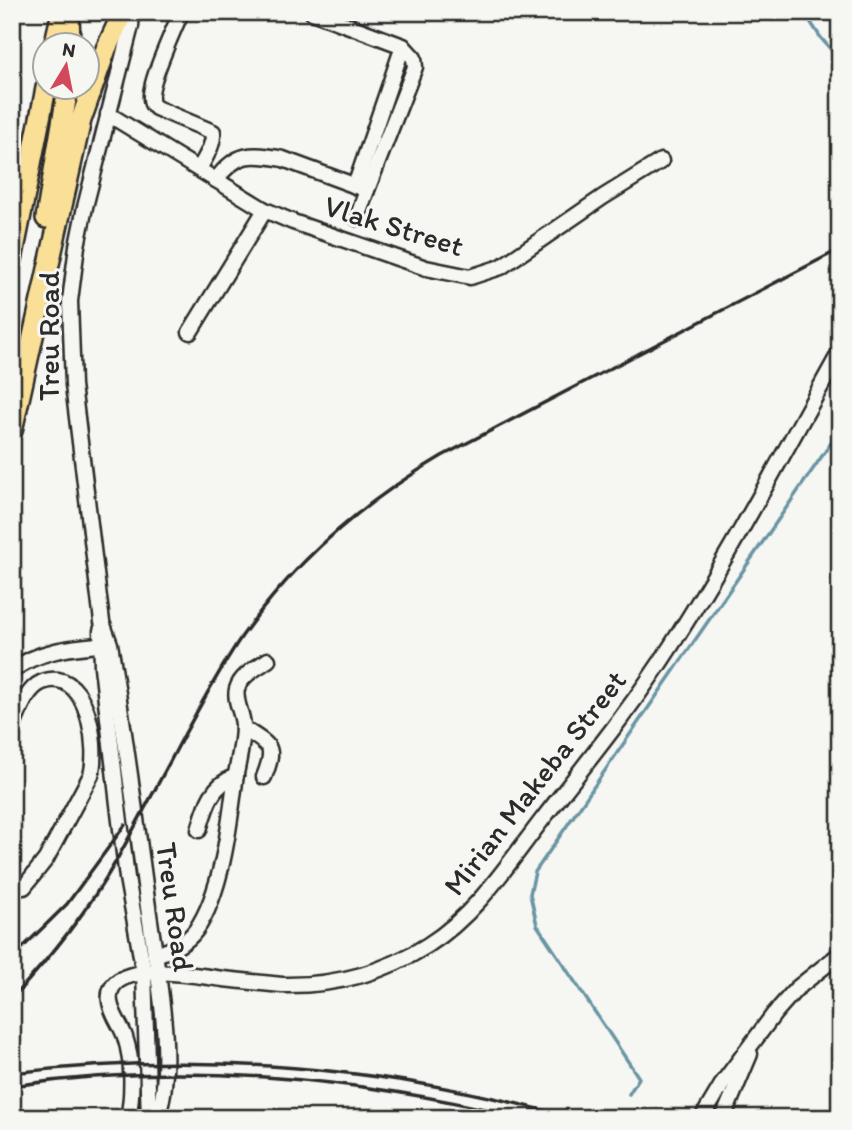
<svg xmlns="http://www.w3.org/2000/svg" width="852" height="1130" viewBox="0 0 852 1130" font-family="Itim,sans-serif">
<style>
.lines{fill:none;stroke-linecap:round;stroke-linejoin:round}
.stream{stroke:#6995a3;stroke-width:3.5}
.minor-casing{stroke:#2b2b2b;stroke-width:19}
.highway-casing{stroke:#2b2b2b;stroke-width:24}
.minor{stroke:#f6f6f2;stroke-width:14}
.highway{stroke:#fadf96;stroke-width:19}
.rail{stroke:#2b2b2b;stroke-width:3.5}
.labels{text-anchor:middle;stroke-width:6;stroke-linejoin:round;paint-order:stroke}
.street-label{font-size:30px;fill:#2b2b2b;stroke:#f6f6f2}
</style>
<rect width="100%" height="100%" fill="#f6f6f2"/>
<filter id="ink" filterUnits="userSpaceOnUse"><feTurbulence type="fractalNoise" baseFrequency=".0143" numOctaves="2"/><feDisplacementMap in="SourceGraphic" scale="14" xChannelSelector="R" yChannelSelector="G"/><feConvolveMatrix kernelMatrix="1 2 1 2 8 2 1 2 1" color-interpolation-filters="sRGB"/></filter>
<g filter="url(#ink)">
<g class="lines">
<g class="stream">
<path d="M804 12 821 38 840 60"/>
<path d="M629 1094 639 1078 537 925 530 894 535 872 840 430"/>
</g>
<defs>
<g id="minor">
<path d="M132 12 131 26 85 207 77 246 70 301 73 385 102 622 110 644C125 731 136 819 148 907 156 966 177 1063 157 1118"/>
<path d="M181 12C174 30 149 82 151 98 151 104 152 104 156 108L213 132C214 145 205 158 199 169"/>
<path d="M108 114 265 210 293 222 426 268 470 277 501 267 603 197 661 161"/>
<path d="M216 180C236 152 251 153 283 159L367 190 415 67 414 58 403 46 312 12"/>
<path d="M355 186 403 46"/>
<path d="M357 218 367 190"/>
<path d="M190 332 265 210"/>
<path d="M101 630 102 667 119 813 127 878 144 973 149 1118"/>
<path d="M12 671C39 649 76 647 109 644"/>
<path d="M12 728C19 713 24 695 37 685 43 681 51 679 58 680 90 685 98 750 91 775L46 859 24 887H12"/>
<path d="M243 728C269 746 277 744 264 777"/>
<path d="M199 830C206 806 211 785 236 776"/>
<path d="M155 955C171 950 186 944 196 930 223 891 230 820 236 774 239 758 243 742 243 726 243 714 234 701 237 689 241 675 258 667 268 660"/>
<path d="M128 1118C133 1094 133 1061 125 1037 121 1025 112 1015 110 1002 103 957 199 976 223 979 242 981 262 983 282 985 334 986 384 973 428 945 478 913 509 862 545 816 588 761 633 706 671 646 732 551 785 450 840 352"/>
<path d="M702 1118 724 1081 774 1014 796 989 840 954"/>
<path d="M723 1118 750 1054"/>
</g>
<g id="highway">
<path d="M69 12 70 46"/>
<path d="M54 46 62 12"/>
<path d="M46 218 68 88"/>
<path d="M12 260 46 88"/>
<path d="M12 431 81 120 106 49 123 12"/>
</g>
</defs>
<use href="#minor" class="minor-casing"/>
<use href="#highway" class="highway-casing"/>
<use href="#minor" class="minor"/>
<use href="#highway" class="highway"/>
<g class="rail">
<path d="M12 958 67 904 125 825"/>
<path d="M12 998C51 957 86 913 115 863 138 821 161 779 183 737 202 703 220 668 242 636 295 561 363 502 442 456L840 249"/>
<path d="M12 1073C198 1051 391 1066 571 1118"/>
<path d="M12 1086C180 1061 358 1077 522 1118"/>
</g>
</g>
</g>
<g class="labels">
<g class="street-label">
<text transform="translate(394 226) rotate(17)" y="10">Vlak Street</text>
<text transform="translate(49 336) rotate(-90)" y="10">Treu Road</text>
<text transform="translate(535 783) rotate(-52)" y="10">Mirian Makeba Street</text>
<text transform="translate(175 907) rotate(82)" y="10">Treu Road</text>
</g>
</g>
<rect width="852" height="1130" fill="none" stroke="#f6f6f2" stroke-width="42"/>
<rect x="21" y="21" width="810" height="1088" fill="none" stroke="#2b2b2b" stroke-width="2.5" filter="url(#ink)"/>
<g transform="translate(66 66) rotate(10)"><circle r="33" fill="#f6f6f2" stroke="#a5a5a2" stroke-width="2"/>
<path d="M0-5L12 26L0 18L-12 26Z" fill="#d1495b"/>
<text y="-10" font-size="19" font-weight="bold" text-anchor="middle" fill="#2b2b2b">N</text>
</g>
</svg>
